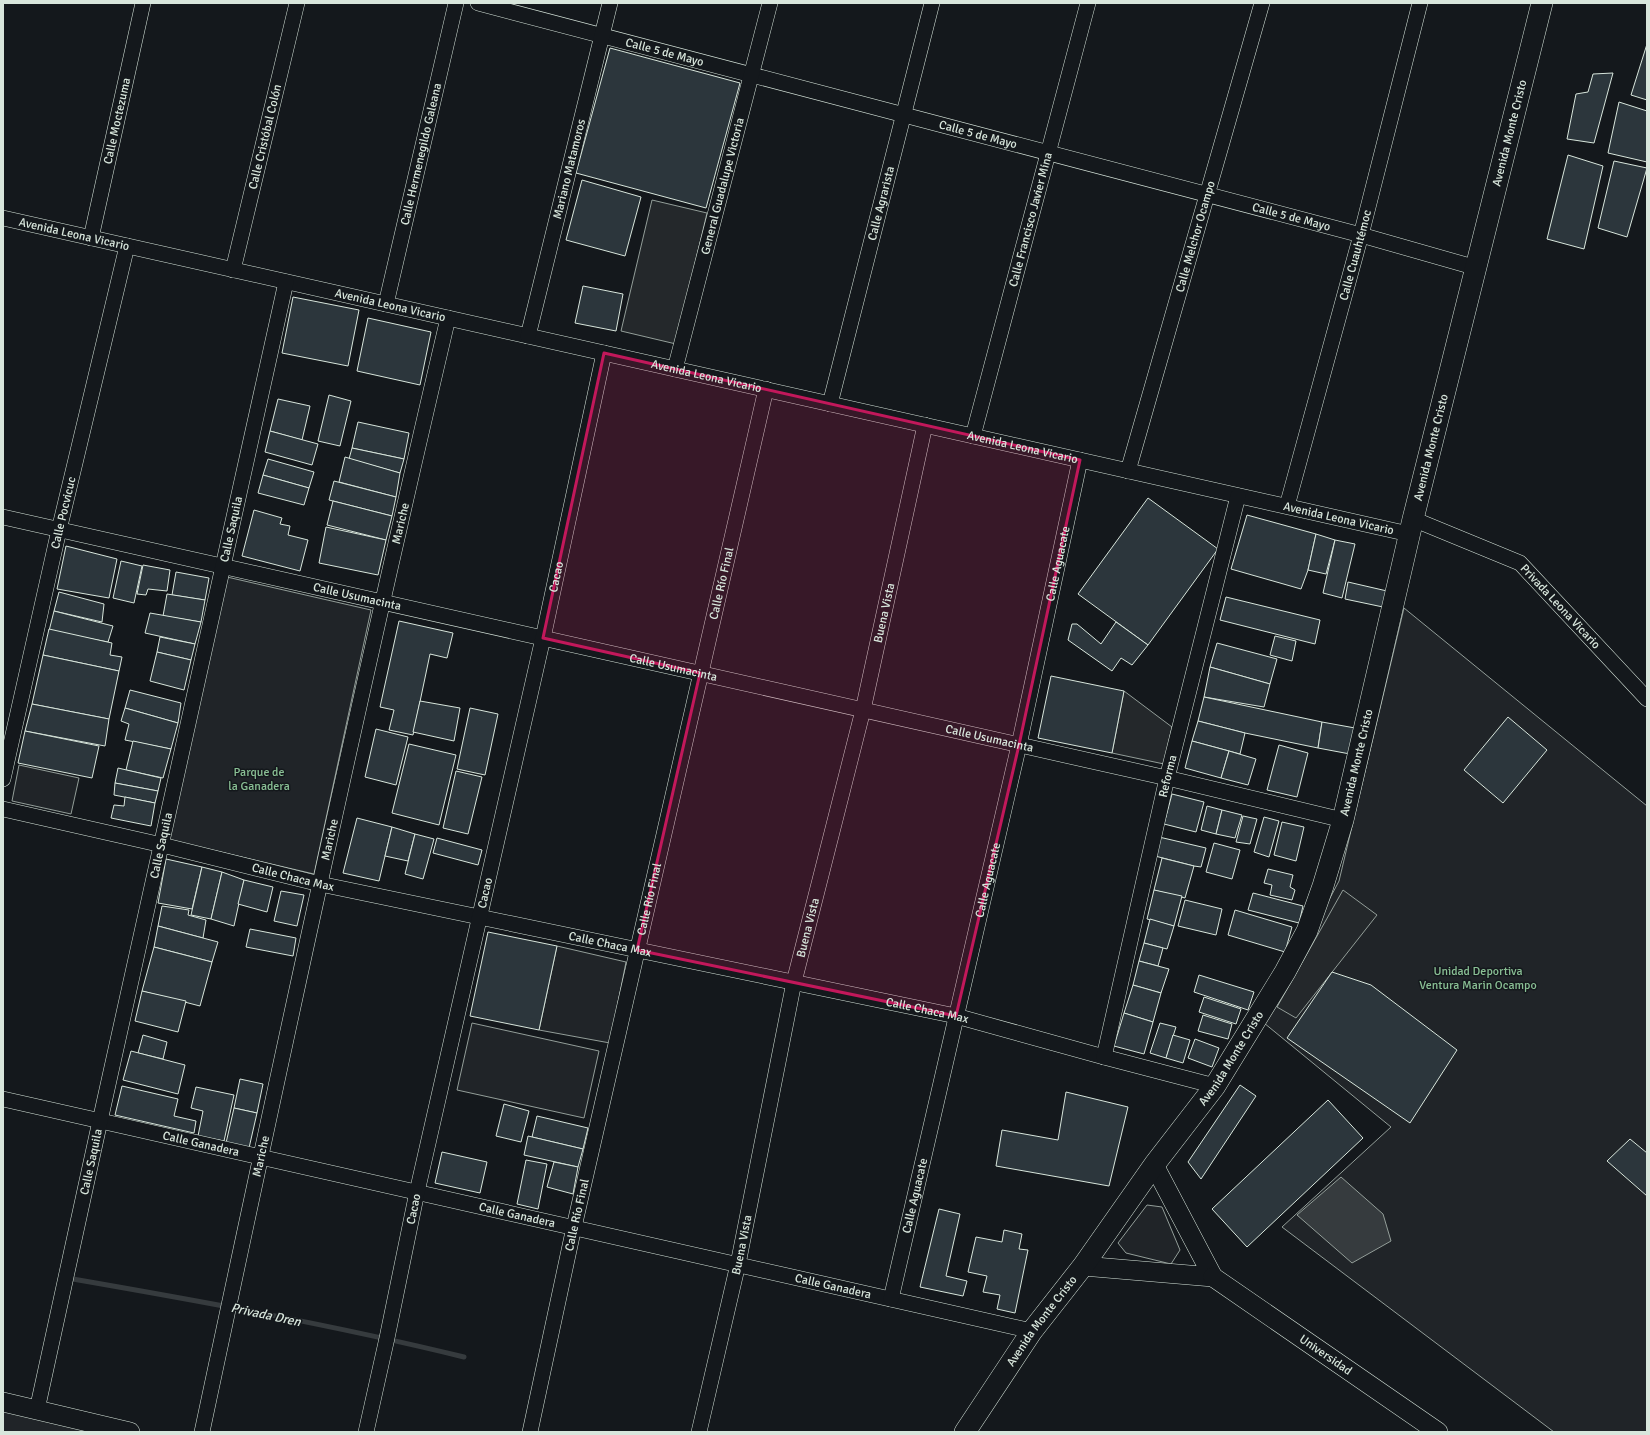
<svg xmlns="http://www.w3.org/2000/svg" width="1650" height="1435" viewBox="0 0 1650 1435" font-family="Signika,sans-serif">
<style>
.green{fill:#202428;stroke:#939e99}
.parking{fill:#24282b;stroke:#939e99}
.water{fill:#363b3e;stroke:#939e99}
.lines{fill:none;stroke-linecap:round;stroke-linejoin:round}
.stream{stroke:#363b3e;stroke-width:5}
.building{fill:#2c363c;stroke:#d8e6dc}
.minor-casing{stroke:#d8e6dc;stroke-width:16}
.tertiary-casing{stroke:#d8e6dc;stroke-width:20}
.secondary-casing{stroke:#d8e6dc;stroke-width:22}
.minor{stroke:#14181c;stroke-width:15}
.tertiary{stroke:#14181c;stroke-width:19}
.secondary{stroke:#14181c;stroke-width:21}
.marked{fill:#c2185b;fill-opacity:0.2;stroke:#c2185b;stroke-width:3;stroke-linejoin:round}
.labels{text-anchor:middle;stroke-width:3;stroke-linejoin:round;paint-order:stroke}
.street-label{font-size:12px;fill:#d8e6dc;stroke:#14181c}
.park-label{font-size:12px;fill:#8ac095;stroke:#14181c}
.water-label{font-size:13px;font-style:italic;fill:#d8e6dc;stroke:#14181c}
</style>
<rect width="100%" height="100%" fill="#14181c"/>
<g class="green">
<path d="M227 577 371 610 314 874 169 840Z"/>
<path d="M1404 608 1647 806V1432H1554L1282 1227 1391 1127 1264 1023 1339 881Z"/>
<path d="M19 765 79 778 71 814 12 801Z"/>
<path d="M557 946 626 962 610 1043 539 1030Z"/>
<path d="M472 1023 599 1051 584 1118 457 1090Z"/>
<path d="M1147 1205 1162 1207 1180 1250 1171 1264 1126 1253 1118 1243Z"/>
<path d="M3 1408 105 1432H3Z"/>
</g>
<g class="parking">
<path d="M652 200 707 213 676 344 621 331Z"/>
<path d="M1124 691 1172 727 1164 764 1112 753Z"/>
<path d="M1343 890 1377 915 1296 1018 1277 1007Z"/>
</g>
<path class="water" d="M1341 1177 1383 1214 1391 1241 1352 1263 1297 1215Z"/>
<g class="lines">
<path class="stream" d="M67 1278C200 1301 333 1325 464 1357"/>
</g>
<g class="building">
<path d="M1647 44V100L1631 95Z"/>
<path d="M610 48 740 83 706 208 576 173Z"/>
<path d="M1613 73 1594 143 1567 139 1576 94 1588 92 1593 74Z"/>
<path d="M1619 102 1647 111V162L1608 153Z"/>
<path d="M1568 155 1603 166 1584 249 1547 239Z"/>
<path d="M1614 161 1647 168 1627 237 1598 228Z"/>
<path d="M582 180 641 197 625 256 566 240Z"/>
<path d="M583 286 623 294 616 331 575 323Z"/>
<path d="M293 297 359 310 348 366 282 353Z"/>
<path d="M368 318 431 332 420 385 357 371Z"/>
<path d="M329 395 351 401 340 446 318 441Z"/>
<path d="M278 399 310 406 302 440 270 431Z"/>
<path d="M358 422 409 433 404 459 352 448Z"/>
<path d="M270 431 318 444 312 465 265 452Z"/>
<path d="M352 448 404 459 400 473 349 459Z"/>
<path d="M345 457 400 473 396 497 339 482Z"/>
<path d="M268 459 314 472 309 488 263 475Z"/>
<path d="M263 475 309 488 304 505 258 493Z"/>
<path d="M334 481 396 497 392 516 329 500Z"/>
<path d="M1148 498 1218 549 1148 645 1078 594Z"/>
<path d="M333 501 392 516 386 540 327 525Z"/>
<path d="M254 510 282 518 280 524 290 526 288 535 308 540 300 571 242 556Z"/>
<path d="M1247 515 1316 534 1308 570 1301 589 1231 569Z"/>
<path d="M326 527 386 540 378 575 319 563Z"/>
<path d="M1316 534 1335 540 1326 574 1308 570Z"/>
<path d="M1335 540 1355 544 1342 598 1323 593Z"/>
<path d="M66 546 117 559 109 598 57 589Z"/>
<path d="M121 561 142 566 134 603 113 598Z"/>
<path d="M143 565 170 570 167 591 148 589 146 595 137 594Z"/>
<path d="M176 572 209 578 205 600 172 595Z"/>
<path d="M1348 582 1387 591 1383 607 1345 599Z"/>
<path d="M59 592 104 604 102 622 54 611Z"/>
<path d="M167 594 205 600 201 622 163 616Z"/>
<path d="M1226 597 1320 620 1315 644 1220 620Z"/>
<path d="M54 611 113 626 108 642 49 631Z"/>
<path d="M150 613 201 622 195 644 145 633Z"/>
<path d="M399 621 453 633 447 658 430 654 413 735 389 730 394 710 380 707Z"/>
<path d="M1116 622 1148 645 1132 665 1121 658 1112 671 1068 640 1072 624H1077L1101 644Z"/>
<path d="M49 629 112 643 110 655 122 657 119 671 43 655Z"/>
<path d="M1275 636 1296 641 1292 661 1270 655Z"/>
<path d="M160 637 195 644 191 660 157 652Z"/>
<path d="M1217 643 1277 659 1270 684 1210 667Z"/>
<path d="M157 652 191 660 184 690 150 681Z"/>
<path d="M43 655 119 671 109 719 32 704Z"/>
<path d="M1210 667 1270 684 1264 707 1204 697Z"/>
<path d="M1051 676 1124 691 1112 753 1038 738Z"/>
<path d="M130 690 181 703 178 723 125 708Z"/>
<path d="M1204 697 1322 722 1318 748 1245 733 1198 721Z"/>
<path d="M420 701 460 708 454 741 413 732Z"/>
<path d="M32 704 109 719 105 746 25 731Z"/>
<path d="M125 708 178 723 171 749 125 740 129 724 121 721Z"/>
<path d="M470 708 498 714 485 775 457 769Z"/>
<path d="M1508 717 1547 750 1503 803 1464 770Z"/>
<path d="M1198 721 1245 733 1240 754 1192 741Z"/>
<path d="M1322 722 1355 728 1350 754 1318 748Z"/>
<path d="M376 729 408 737 396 785 365 777Z"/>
<path d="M25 731 99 746 92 778 18 763Z"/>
<path d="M133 741 171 749 163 778 126 770Z"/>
<path d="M1192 741 1229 751 1221 778 1185 768Z"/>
<path d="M409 744 456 755 439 825 392 813Z"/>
<path d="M1279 745 1308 753 1297 797 1267 790Z"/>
<path d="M1229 751 1256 759 1248 785 1221 778Z"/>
<path d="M118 768 161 778 158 791 115 783Z"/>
<path d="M456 771 482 777 468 834 443 828Z"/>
<path d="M115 783 158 791 155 803 114 795Z"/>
<path d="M1172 794 1204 802 1196 832 1164 824Z"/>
<path d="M125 797 155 803 151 826 111 818 114 805 124 806Z"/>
<path d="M1207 806 1222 810 1216 834 1201 830Z"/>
<path d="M1222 810 1242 815 1235 838 1216 834Z"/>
<path d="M1243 816 1257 819 1250 844 1236 842Z"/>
<path d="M1264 817 1279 821 1269 857 1254 852Z"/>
<path d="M357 818 392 827 379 881 343 873Z"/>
<path d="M1282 822 1304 827 1296 861 1274 855Z"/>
<path d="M392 827 415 834 408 861 385 856Z"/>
<path d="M415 834 434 839 423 879 405 874Z"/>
<path d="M1159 837 1206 848 1201 867 1194 866 1155 856Z"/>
<path d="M437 838 482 850 478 865 433 853Z"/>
<path d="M1214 843 1240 850 1232 879 1206 872Z"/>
<path d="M1162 858 1194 866 1185 898 1154 890Z"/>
<path d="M166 859 202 867 192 909 158 903Z"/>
<path d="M202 867 222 872 211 919 191 915Z"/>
<path d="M1268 869 1293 875 1290 887 1295 890 1292 900 1270 895 1272 885 1264 883Z"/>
<path d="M222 872 244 880 234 926 211 919Z"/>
<path d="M244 880 273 887 267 912 238 904Z"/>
<path d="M1154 890 1182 896 1174 926 1147 919Z"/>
<path d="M281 891 304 895 297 926 274 921Z"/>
<path d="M1253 893 1303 906 1299 923 1248 910Z"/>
<path d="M1185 900 1222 909 1216 935 1178 926Z"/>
<path d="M162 906 189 910 188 915 206 920 203 938 158 926Z"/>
<path d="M1235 910 1292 927 1285 952 1228 935Z"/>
<path d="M1150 919 1174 926 1167 949 1144 943Z"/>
<path d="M158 926 218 942 212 962 154 947Z"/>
<path d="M250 929 296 938 293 956 246 947Z"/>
<path d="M488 932 557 946 539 1030 470 1016Z"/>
<path d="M1144 943 1163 948 1158 966 1139 961Z"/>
<path d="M154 947 212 962 200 1006 142 991Z"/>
<path d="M1139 961 1169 969 1161 993 1133 985Z"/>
<path d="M1332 972 1371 985 1457 1050 1410 1123 1287 1038Z"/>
<path d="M1199 975 1254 992 1248 1010 1194 992Z"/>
<path d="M1133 985 1161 993 1153 1022 1124 1013Z"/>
<path d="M142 991 186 1001 178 1032 135 1021Z"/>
<path d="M1204 997 1241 1009 1236 1024 1199 1012Z"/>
<path d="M1124 1013 1153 1022 1144 1054 1114 1046Z"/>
<path d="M1203 1015 1232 1024 1228 1039 1198 1031Z"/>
<path d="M1160 1023 1176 1027 1166 1058 1150 1053Z"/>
<path d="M143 1035 167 1042 163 1059 138 1053Z"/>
<path d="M1173 1035 1190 1040 1183 1063 1166 1058Z"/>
<path d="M1195 1039 1219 1048 1212 1067 1188 1058Z"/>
<path d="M131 1051 185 1065 178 1094 123 1080Z"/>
<path d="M240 1079 263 1084 257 1113 234 1108Z"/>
<path d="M1240 1085 1256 1096 1201 1179 1188 1162Z"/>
<path d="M122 1086 178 1099 174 1116 196 1121 194 1133 115 1115Z"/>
<path d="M196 1087 234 1095 224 1141 198 1136 203 1111 191 1108Z"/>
<path d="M1066 1092 1128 1107 1109 1186 996 1166 1002 1130 1058 1140Z"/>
<path d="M1328 1100 1363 1138 1247 1247 1212 1209Z"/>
<path d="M504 1104 529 1111 521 1142 496 1136Z"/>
<path d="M234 1108 257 1113 249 1148 226 1143Z"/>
<path d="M537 1116 588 1128 583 1149 532 1137Z"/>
<path d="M528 1136 583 1149 578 1167 524 1155Z"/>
<path d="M1630 1139 1647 1153V1196L1607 1161Z"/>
<path d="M442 1152 487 1162 480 1193 435 1183Z"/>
<path d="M526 1160 547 1164 538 1209 517 1204Z"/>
<path d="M554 1162 578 1167 573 1194 547 1187Z"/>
<path d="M939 1209 960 1214 946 1276 967 1281 963 1296 920 1287Z"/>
<path d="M1004 1230 1022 1234 1019 1249 1028 1250 1015 1313 997 1309 1000 1295 983 1292 987 1276 968 1272 976 1237 1002 1242Z"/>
</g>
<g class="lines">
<defs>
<g id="minor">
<path id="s1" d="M478 3 1361 235 1477 268"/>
<path id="s2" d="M3 218 1409 534"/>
<path id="s3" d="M91 238 143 3"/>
<path id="s4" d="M233 270 297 3"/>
<path id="s5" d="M386 304 456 3"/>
<path id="s6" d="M528 336 610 3"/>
<path id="s7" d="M675 369 770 3"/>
<path id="s8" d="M830 404 932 3"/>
<path id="s9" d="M973 436 1088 3"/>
<path id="s10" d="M1128 471 1262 3"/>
<path id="s11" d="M1287 506 1361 235 1420 3"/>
<path id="s12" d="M3 517 1167 778 1343 820"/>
<path id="s13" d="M1413 519 1520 563 1647 699"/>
<path id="s14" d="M3 779 59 530 127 246"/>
<path id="s15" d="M3 809 162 845 320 884 956 1016 1104 1057 1215 1086"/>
<path id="s16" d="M1104 1057 1167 778 1238 496"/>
<path id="s17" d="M3 1099 1032 1331"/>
<path id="s18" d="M891 1299 1019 745 1080 460"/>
<path id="s19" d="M37 1410 100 1121 286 282"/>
<path id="s20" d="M202 1432C281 1060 361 688 448 318"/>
<path id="s21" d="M366 1432 387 1338 417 1192 543 638 604 353"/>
<path id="s22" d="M530 1432 574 1227 766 389"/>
<path id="s23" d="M699 1432 738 1264 794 982 863 710 925 425"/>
</g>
<g id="tertiary">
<path d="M1083 1266 1213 1277 1154 1165"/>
<path id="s24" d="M1213 1277 1438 1432"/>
<path d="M3 1402 130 1432"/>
</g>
<g id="secondary">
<path id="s25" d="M965 1432 1032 1331 1083 1266 1154 1165 1215 1086 1285 972 1307 931 1323 886 1343 820 1413 519 1542 3"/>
</g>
</defs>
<use href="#minor" class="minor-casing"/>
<use href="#tertiary" class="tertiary-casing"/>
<use href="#secondary" class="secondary-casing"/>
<use href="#minor" class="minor"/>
<use href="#tertiary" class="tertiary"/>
<use href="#secondary" class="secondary"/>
</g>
<path class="marked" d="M604 353 1080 460 1019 745 956 1016 637 950 700 673 543 638Z"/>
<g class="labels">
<g class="street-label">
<text dy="4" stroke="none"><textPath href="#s1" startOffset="193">Calle 5 de Mayo</textPath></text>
<text dy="4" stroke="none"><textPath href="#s3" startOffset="120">Calle Moctezuma</textPath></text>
<text dy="4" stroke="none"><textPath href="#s25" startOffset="1431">Avenida Monte Cristo</textPath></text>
<text dy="4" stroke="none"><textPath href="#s1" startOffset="517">Calle 5 de Mayo</textPath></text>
<text dy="4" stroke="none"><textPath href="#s4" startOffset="137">Calle Cristóbal Colón</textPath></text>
<text dy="4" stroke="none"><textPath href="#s5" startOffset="154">Calle Hermenegildo Galeana</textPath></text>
<text dy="4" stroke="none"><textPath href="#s6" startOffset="172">Mariano Matamoros</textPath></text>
<text dy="4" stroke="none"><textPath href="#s7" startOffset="189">General Guadalupe Victoria</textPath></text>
<text dy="4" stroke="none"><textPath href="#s8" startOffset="207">Calle Agrarista</textPath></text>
<text dy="4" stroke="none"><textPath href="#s1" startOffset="841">Calle 5 de Mayo</textPath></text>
<text dy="4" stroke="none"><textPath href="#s9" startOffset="224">Calle Francisco Javier Mina</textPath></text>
<text dy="4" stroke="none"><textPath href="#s2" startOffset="73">Avenida Leona Vicario</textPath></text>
<text dy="4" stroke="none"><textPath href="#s10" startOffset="244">Calle Melchor Ocampo</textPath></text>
<text dy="4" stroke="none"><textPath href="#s11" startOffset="260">Calle Cuauhtémoc</textPath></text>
<text dy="4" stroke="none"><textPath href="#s2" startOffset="397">Avenida Leona Vicario</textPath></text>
<text dy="4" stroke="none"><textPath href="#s2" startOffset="721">Avenida Leona Vicario</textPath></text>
<text dy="4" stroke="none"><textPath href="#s2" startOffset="1045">Avenida Leona Vicario</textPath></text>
<text dy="4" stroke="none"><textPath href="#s25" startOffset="1107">Avenida Monte Cristo</textPath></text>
<text dy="4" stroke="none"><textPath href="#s14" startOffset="273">Calle Pocvicuc</textPath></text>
<text dy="4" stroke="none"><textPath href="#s2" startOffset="1369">Avenida Leona Vicario</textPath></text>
<text dy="4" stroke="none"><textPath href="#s20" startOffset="930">Mariche</textPath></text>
<text dy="4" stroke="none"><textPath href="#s19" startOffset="902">Calle Saquila</textPath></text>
<text dy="4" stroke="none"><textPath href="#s18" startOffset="754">Calle Aguacate</textPath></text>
<text dy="4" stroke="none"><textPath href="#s21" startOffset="876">Cacao</textPath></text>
<text dy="4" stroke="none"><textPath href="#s22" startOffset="870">Calle Río Final</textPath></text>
<text dy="4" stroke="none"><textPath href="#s12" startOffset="363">Calle Usumacinta</textPath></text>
<text dy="4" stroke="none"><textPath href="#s13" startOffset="175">Privada Leona Vicario</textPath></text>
<text dy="4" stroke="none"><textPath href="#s23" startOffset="840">Buena Vista</textPath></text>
<text dy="4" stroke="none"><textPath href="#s12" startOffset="687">Calle Usumacinta</textPath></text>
<text dy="4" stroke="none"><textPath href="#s12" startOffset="1011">Calle Usumacinta</textPath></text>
<text dy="4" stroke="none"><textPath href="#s25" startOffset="783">Avenida Monte Cristo</textPath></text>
<text dy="4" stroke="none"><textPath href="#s16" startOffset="288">Reforma</textPath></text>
<text dy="4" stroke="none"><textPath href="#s20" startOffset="606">Mariche</textPath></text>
<text dy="4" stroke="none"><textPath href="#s19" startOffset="578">Calle Saquila</textPath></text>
<text dy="4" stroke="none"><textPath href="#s15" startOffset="298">Calle Chaca Max</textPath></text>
<text dy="4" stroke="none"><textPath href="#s18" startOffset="430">Calle Aguacate</textPath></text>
<text dy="4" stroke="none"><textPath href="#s21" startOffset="552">Cacao</textPath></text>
<text dy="4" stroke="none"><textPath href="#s22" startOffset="546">Calle Río Final</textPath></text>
<text dy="4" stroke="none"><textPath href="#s23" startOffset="516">Buena Vista</textPath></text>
<text dy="4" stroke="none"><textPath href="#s15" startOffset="622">Calle Chaca Max</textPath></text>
<text dy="4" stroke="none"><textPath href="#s15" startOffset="946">Calle Chaca Max</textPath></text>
<text dy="4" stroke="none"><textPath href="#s25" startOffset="459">Avenida Monte Cristo</textPath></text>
<text dy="4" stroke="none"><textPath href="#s17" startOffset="203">Calle Ganadera</textPath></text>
<text dy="4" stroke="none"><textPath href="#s20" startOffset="282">Mariche</textPath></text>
<text dy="4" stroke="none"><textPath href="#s19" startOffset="254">Calle Saquila</textPath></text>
<text dy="4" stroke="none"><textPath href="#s18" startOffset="106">Calle Aguacate</textPath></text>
<text dy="4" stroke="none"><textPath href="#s21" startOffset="228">Cacao</textPath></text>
<text dy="4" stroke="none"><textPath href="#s17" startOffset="527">Calle Ganadera</textPath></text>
<text dy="4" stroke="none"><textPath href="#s22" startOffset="222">Calle Río Final</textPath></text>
<text dy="4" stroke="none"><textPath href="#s23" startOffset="192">Buena Vista</textPath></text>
<text dy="4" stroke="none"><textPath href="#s17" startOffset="851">Calle Ganadera</textPath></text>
<text dy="4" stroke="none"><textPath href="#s25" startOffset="135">Avenida Monte Cristo</textPath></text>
<text dy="4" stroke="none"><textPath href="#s24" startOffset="137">Universidad</textPath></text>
</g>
<g class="park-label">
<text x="259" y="776">Parque de<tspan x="259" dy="14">la Ganadera</tspan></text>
<text x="1478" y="975">Unidad Deportiva<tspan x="1478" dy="14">Ventura Marin Ocampo</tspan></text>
</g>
<g class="water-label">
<text transform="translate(266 1314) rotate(12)" y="5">Privada Dren</text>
</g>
</g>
<rect width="1650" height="1435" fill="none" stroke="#d8e6dc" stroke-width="8"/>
</svg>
